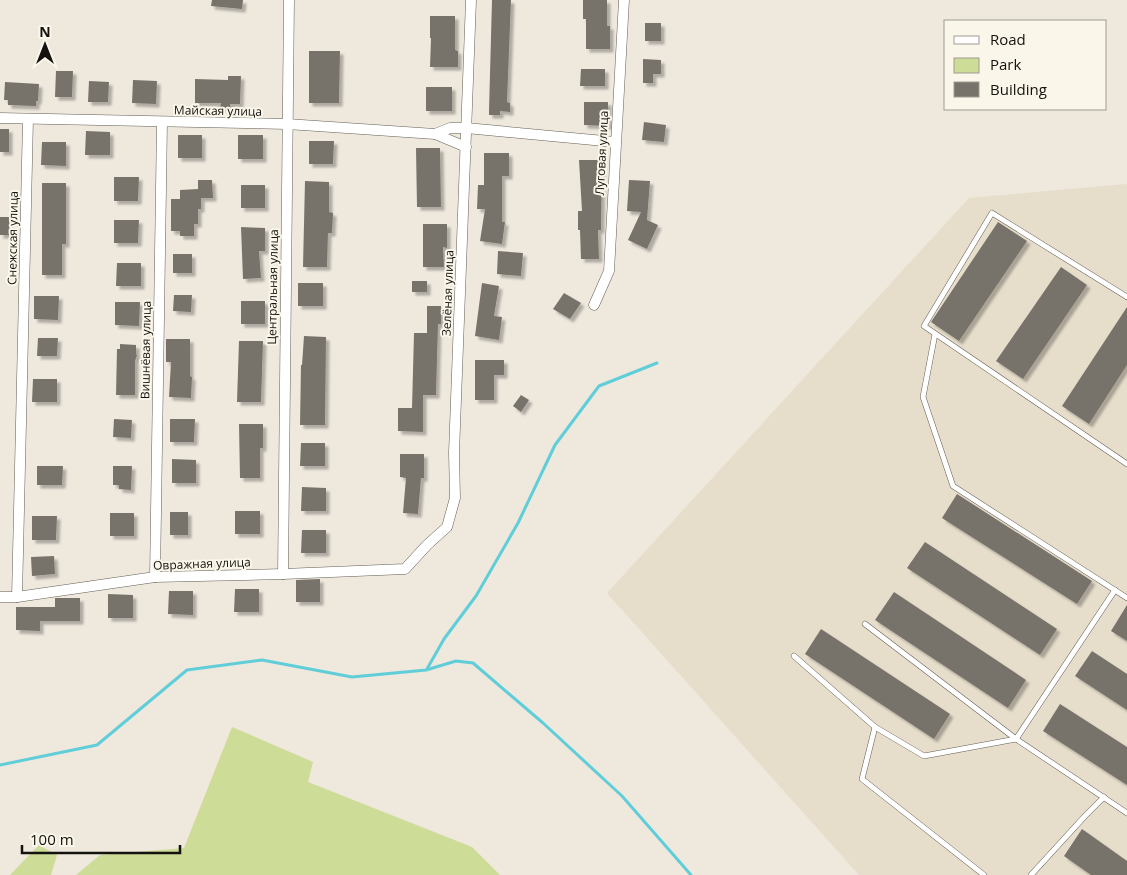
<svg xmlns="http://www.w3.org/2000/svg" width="1127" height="875" viewBox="0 0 1127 875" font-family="'Open Sans',sans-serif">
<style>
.built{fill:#e6ddcb}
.green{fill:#cddc96}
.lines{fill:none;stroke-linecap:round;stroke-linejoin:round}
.stream{stroke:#60ced9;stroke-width:3}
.building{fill:#78736a;filter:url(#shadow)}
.lane-casing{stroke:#645f56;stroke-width:6}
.street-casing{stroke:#645f56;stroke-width:11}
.lane{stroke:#fff;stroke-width:5}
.street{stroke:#fff;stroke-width:10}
.labels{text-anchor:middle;stroke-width:4;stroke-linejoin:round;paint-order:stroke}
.street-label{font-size:12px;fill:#13120e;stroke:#fbf6ea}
</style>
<defs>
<filter id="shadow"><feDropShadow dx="3.5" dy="3.5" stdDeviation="1" flood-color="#0004"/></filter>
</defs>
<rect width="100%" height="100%" fill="#eee8dd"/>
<path class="built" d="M1127 184V875H859L607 593 969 198Z"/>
<g class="green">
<path d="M232 727 313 762 308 782 472 847 500 875H76L100 855 184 848Z"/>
<path d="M39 845 57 855 51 875H10Z"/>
</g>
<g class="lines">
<g class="stream">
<path d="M427 669 444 639 476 596 518 523 555 445 599 386 657 363"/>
<path d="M0 765 97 745 187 670 262 660 352 677 426 670 456 661 473 663 543 723 622 796 691 875"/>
</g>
</g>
<g class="building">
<path d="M212 0H243L242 9 211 6Z"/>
<path d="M492 0H511L507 102 510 103V112L500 111V115H489V111Z"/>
<path d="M583 0H607V26H610V49H586V19H583Z"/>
<path d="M430 16H455V50L458 51V67H430L431 38H430Z"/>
<rect x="645" y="23" width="16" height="18"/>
<path d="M309 51H340L339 103H309Z"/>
<path d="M643 59 661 60V74H653V83H643Z"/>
<path d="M581 69H605V86H580Z"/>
<path d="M56 71H73L72 97H55Z"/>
<path d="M228 76H241L240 104H230V108H220L221 103H195V79L228 80Z"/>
<path d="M133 80 157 81 156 104 132 103Z"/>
<path d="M89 81 109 82 108 102H88Z"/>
<path d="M5 82 39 84 38 101H36V106L8 105V100H4Z"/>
<rect x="426" y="87" width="26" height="24"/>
<path d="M584 102H608V126L584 125Z"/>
<path d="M644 122 666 125 664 142 642 140Z"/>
<rect x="0" y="129" width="9" height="23"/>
<path d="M86 131 110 132V155H85Z"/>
<rect x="178" y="135" width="24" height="23"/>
<rect x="238" y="135" width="25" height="24"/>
<path d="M309 141H334L333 164H309Z"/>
<path d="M42 142H66V166L41 165Z"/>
<path d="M416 148H440L441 207H417Z"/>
<path d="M484 153H509V176H502V222H505L502 244 480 241 485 209H477L478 185H484Z"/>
<path d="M579 160H602L601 230H598L599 259H581L580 230H578V211H582Z"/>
<path d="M114 177H139L138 201H114Z"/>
<path d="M198 180H212L213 198H201V209H198V224H194V236H180V231H171V199H180V190L198 189Z"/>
<path d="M629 180 650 181 647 220 658 225 647 249 628 240 641 212 627 211Z"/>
<path d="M305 181 329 182V212L333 213 332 233H328L327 267H303Z"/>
<path d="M42 183H66V244H62V275H42Z"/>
<rect x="241" y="185" width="24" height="23"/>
<rect x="0" y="217" width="9" height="18"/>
<path d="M114 220H139L138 243H114Z"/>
<path d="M998 222 1027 241 959 341 931 322Z"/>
<path d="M423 224H447V248L443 247 444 267H423Z"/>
<path d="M241 227 265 228V251H259L261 278 243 279Z"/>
<path d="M498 251 523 253 521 276 497 274Z"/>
<rect x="173" y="254" width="19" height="19"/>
<path d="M117 263H141V286H116Z"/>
<path d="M1061 267 1087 285 1023 379 996 361Z"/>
<rect x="412" y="281" width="15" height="11"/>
<rect x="298" y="283" width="25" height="23"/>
<path d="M482 283 499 286 494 316 502 317 499 340 475 336Z"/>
<path d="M564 293 581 303 570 319 553 309Z"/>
<path d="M174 295H192L191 312 173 311Z"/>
<path d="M34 296H59L58 320 34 319Z"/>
<rect x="241" y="301" width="24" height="23"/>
<path d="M115 302H140L139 326 115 325Z"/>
<path d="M427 306H441V324H438L436 395H423V432L398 431V408H412L414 333H427Z"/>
<path d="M1127 307V365L1089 424 1062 406Z"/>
<path d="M304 336 326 337 325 425H300L301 365H302Z"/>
<path d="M38 338H58L57 356H37Z"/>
<path d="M166 339H190V376L192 377 191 398 169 397 171 362H166Z"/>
<path d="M239 341H263L261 402H237Z"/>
<path d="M120 344 136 345V354L137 355 135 361V395H116L117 349H120Z"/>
<path d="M475 360H504V375H494V400H475Z"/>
<path d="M33 379H57V402H32Z"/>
<path d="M521 395 529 400 521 412 513 406Z"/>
<path d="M114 419 132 420 131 438 113 437Z"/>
<path d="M170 419H195L194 442H170Z"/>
<path d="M239 424H263V448H260V478H240Z"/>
<path d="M301 443H325V466H300Z"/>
<path d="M400 454H424V478H421L418 514 403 513 406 478 400 477Z"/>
<path d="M172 459 196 460V483H172Z"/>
<path d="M37 466H63L62 485H37Z"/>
<path d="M113 466H132L131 490 119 489V485H113Z"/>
<path d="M302 487 326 488V511H301Z"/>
<path d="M957 494 1092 581 1077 604 942 518Z"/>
<rect x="235" y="511" width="25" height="23"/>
<rect x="170" y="512" width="18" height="23"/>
<rect x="110" y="513" width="24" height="23"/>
<path d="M32 516H57L56 540H32Z"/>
<path d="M302 530H326V553H301Z"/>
<path d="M925 542 1057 629 1040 655 907 568Z"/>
<path d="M54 556 55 574 32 576 31 557Z"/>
<path d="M320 579V602H296V580Z"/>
<path d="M235 589H259V612H234Z"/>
<path d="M169 591H193V615L168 614Z"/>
<path d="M894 592 1026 680 1008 708 875 620Z"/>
<path d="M108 594 133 595V618H108Z"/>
<path d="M55 598H80V621H40V631L16 630V607H55Z"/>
<path d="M1127 605V641L1111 631Z"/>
<path d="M821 629 950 714 934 739 805 654Z"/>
<path d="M1092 651 1127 674V710L1075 676Z"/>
<path d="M1060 704 1127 747V785L1043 731Z"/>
<path d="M1082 829 1127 861V875H1091L1064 856Z"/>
</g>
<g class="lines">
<defs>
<g id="lane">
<path d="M1127 297 992 213 924 326 1127 464"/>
<path d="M935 334 923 397 953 486 1127 598"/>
<path d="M865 624 1016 739 1127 813"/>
<path d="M794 656 875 727 924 756 1016 739 1115 590"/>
<path d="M875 727 862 779 984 875"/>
<path d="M1031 875 1085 816 1104 797"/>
</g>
<g id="street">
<path d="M0 118 287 124 435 134 466 147"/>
<path d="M435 134 450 128H466L615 142"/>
<path d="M594 305 609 271 624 0"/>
<path d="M283 574 289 0"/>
<path d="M155 577 162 123"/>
<path d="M0 597H17L155 577 283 574 405 569 427 545 447 527 455 498 454 453 471 0"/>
<path d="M17 597 28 119"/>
</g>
</defs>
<use href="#lane" class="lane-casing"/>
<use href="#street" class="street-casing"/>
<use href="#lane" class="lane"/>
<use href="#street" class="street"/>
</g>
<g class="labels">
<g class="street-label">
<text transform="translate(218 111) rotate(1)" y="4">Майская улица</text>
<text transform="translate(602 153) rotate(-87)" y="4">Луговая улица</text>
<text transform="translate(13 238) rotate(-89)" y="4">Снежская улица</text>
<text transform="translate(273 287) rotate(-89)" y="4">Центральная улица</text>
<text transform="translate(448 293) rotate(-88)" y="4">Зелёная улица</text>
<text transform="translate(146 350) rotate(-89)" y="4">Вишнёвая улица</text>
<text transform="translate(202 564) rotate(-2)" y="4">Овражная улица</text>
</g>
</g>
<rect x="944" y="20" width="162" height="90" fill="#fbf6ea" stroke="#9e9b92"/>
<rect x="954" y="36" width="25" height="8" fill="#ffffff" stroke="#9e9b92"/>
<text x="990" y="45" font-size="15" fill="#13120e">Road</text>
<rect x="954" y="58" width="25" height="15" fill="#cddc96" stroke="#9e9b92"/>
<text x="990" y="70" font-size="15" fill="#13120e">Park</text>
<rect x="954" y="82" width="25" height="15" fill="#78736a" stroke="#9e9b92"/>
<text x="990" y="95" font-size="15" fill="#13120e">Building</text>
<g transform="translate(45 45)" stroke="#fbf6ea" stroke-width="4" paint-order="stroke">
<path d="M0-4L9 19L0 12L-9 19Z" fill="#13120e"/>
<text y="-8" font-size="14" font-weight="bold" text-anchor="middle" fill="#13120e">N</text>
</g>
<path d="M22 845v8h158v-8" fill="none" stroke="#13120e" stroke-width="2.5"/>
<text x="30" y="845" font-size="15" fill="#13120e" stroke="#fbf6ea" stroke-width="4" paint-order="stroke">100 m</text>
</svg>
